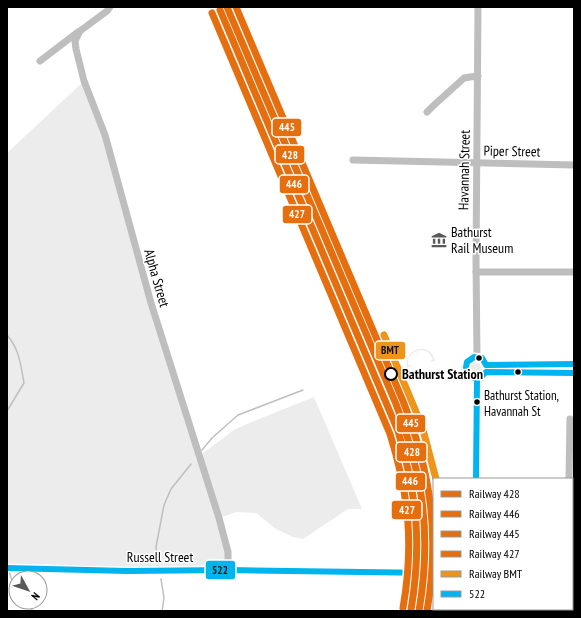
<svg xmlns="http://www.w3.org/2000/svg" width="581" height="618" viewBox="0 0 581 618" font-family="'PT Sans Narrow',sans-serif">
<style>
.green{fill:#ececec}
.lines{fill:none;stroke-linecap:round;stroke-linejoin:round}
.stream{stroke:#bfbfbf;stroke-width:1.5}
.minor{stroke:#bebebe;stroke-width:7}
.bus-1-casing{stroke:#fff;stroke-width:9}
.bus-1{stroke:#00b5ef;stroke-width:6}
.rail-1-casing{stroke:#fff;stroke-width:10}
.rail-2-casing{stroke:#fff;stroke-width:10}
.rail-3-casing{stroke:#fff;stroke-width:10}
.rail-4-casing{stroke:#fff;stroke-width:10}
.rail-5-casing{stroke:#fff;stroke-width:10}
.rail-1{stroke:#e56e0f;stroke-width:7}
.rail-2{stroke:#e56e0f;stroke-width:7}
.rail-3{stroke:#e56e0f;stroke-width:7}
.rail-4{stroke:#e56e0f;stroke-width:7}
.rail-5{stroke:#ed951b;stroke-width:7}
.bus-dot{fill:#000;stroke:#fff;stroke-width:1.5}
.stop-dot{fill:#fff;stroke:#000;stroke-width:2}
.labels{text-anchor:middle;stroke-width:3;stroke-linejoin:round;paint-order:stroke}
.bus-label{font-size:13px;fill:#000;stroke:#fff;text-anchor:start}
.street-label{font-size:14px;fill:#000;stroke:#fff}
.poi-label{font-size:14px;fill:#000;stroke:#fff;text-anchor:start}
.stop-label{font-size:14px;font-weight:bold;fill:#000;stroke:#fff;text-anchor:start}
.line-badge{stroke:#fff;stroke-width:1.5}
.badge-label{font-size:11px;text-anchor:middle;font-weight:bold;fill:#fff}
.pale-badge-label{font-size:11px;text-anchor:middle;font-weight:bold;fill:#111}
</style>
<rect width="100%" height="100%" fill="#fff"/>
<g class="green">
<path d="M84 81 105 135 199 456 234 430 249 423 314 397 362 509H348L303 539 293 537 276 529 256 513 236 512 219 518 228 570 9 567 7 564V153Z"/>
<path d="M418 349C427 348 433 352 435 361L429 362 433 359 428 352 421 350 416 351 418 355 415 351 408 358V365H413L407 367C405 359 409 352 418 349Z"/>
<circle cx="476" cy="368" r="5.5"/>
</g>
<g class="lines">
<g class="stream">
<path d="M7 335C19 348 21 366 24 383L7 411"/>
<path d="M202 450 212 438 238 415 303 390"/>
<path d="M157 562 156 547 164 505 171 489 191 464"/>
<path d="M9 571 11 578 16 587"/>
<path d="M161 579 164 598 162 611"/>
<path d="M27 602 33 611"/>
</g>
<g class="minor">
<path d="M110 7 107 11 80 31 75 41 76 49 84 81 105 135 151 303 219 518 228 552V570"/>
<path d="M40 61 78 32"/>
<path d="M427 112 433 106 464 78 470 77 478 76"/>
<path d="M353 160 574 165"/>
<path d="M476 272H574"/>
<path d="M477 357 476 260 478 7"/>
<circle cx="476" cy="368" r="11"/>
<path d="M486 365 574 364"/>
<path d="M486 372 574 373"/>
<path d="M476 479 477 379"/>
<path d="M569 479 570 419"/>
<path d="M7 568 86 569 127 571 228 570 434 573"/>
<path d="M572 571H574"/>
<path d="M475 611V609"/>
</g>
<defs>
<g id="bus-1">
<path d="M574 364 486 365 482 358 474 357 467 362 466 367 468 375 474 378 482 376 486 372 574 373"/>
<path d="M476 479 477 379"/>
<path d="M7 568 127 571 228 570 434 573"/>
</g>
</defs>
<use href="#bus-1" class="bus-1-casing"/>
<use href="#bus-1" class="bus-1"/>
<defs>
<path id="rail-1" d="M227 7 396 404C423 476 432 534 419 611"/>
<path id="rail-2" d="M220 10 398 431C417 495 422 544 411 610"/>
<path id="rail-3" d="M236 7 403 401C431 473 440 535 427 611"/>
<path id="rail-4" d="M212 13 390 434C409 495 414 545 403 608"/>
<path id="rail-5" d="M384 335 422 426 436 479"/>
</defs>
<use href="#rail-1" class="rail-1-casing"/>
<use href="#rail-2" class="rail-2-casing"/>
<use href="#rail-3" class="rail-3-casing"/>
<use href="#rail-4" class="rail-4-casing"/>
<use href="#rail-5" class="rail-5-casing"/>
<use href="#rail-1" class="rail-1"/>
<use href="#rail-2" class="rail-2"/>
<use href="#rail-3" class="rail-3"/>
<use href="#rail-4" class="rail-4"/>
<use href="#rail-5" class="rail-5"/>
</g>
<defs>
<symbol id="museum-bare" viewBox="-9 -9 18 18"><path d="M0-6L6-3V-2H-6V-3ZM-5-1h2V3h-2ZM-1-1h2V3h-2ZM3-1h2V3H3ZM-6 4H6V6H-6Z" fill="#595959" stroke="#fff" stroke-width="2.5" paint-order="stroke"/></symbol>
</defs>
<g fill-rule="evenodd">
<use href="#museum-bare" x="428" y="229" width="22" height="22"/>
</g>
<g class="bus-dot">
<circle cx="479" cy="358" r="3.5"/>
<circle cx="518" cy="372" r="3.5"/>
<circle cx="477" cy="402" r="3.5"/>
</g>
<circle class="stop-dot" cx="391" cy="374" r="6"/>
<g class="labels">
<g class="bus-label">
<text x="484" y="400">Bathurst Station,<tspan x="484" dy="16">Havannah St</tspan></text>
</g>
<g class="street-label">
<text transform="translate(512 151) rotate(1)" y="5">Piper Street</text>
<text transform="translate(464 170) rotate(-89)" y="5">Havannah Street</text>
<text transform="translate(157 278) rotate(74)" y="5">Alpha Street</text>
<text x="160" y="562">Russell Street</text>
</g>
<g class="poi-label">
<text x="451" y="237">Bathurst<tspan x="451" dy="16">Rail Museum</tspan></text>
</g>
<g class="stop-label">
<text x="402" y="379">Bathurst Station</text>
</g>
</g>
<g class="line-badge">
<rect x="272" y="118" width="30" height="19" rx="4" fill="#e56e0f"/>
<rect x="275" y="145" width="30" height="19" rx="4" fill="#e56e0f"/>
<rect x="279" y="175" width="30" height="19" rx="4" fill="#e56e0f"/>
<rect x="282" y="205" width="30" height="19" rx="4" fill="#e56e0f"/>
<rect x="375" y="341" width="31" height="19" rx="4" fill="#ed951b"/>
<rect x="396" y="414" width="30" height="19" rx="4" fill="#e56e0f"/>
<rect x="396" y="442" width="31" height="20" rx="4" fill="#e56e0f"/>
<rect x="395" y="472" width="31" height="19" rx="4" fill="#e56e0f"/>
<rect x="391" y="500" width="31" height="20" rx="4" fill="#e56e0f"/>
<rect x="205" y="560" width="31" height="20" rx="4" fill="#00b5ef"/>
</g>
<g class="badge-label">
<text x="287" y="131">445</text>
<text x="290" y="159">428</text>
<text x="294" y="188">446</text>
<text x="297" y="218">427</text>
<text x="411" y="427">445</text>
<text x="412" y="456">428</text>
<text x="410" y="485">446</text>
<text x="407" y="514">427</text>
</g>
<g class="pale-badge-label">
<text x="390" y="354">BMT</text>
<text x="220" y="574">522</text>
</g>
<rect width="581" height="618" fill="none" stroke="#000000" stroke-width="16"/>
<rect x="433" y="478" width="140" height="132" fill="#ffffff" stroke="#999999"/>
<rect x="441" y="491" width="20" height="6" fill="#e56e0f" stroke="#999999"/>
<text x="469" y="498" font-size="12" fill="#000000">Railway 428</text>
<rect x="441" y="511" width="20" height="6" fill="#e56e0f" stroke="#999999"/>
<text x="469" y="518" font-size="12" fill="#000000">Railway 446</text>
<rect x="441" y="531" width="20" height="6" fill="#e56e0f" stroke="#999999"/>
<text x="469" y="538" font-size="12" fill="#000000">Railway 445</text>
<rect x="441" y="551" width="20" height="6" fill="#e56e0f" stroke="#999999"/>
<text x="469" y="558" font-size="12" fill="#000000">Railway 427</text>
<rect x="441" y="571" width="20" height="6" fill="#ed951b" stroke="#999999"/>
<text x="469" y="578" font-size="12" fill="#000000">Railway BMT</text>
<rect x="441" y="591" width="20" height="6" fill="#00b5ef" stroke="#999999"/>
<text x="469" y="598" font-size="12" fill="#000000">522</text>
<g transform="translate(28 590) rotate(130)"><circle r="19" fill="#ffffff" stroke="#999999"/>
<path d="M0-3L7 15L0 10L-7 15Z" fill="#595959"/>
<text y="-6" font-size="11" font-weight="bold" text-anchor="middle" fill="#000000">N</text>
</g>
</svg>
